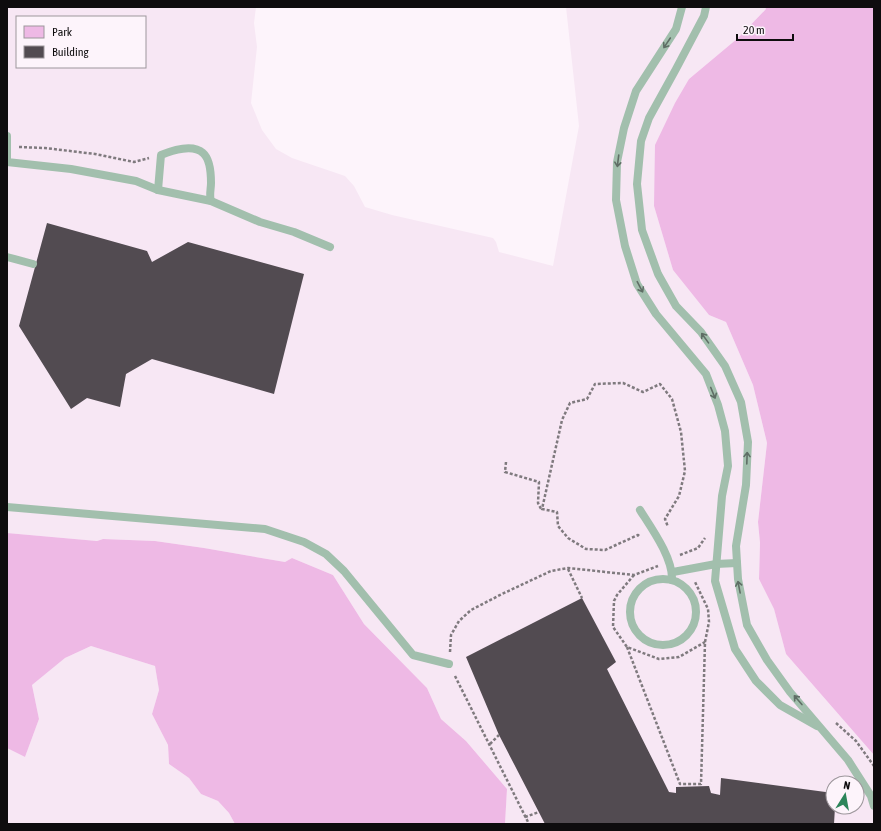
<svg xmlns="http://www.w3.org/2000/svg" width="881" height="831" viewBox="0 0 881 831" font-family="'Asap Condensed',sans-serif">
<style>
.built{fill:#f7e7f4;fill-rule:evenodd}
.green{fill:#eeb9e5}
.building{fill:#524b51}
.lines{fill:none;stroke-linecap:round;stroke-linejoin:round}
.path{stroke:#7f7a7e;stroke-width:2.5;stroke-dasharray:3 2;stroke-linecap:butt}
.service{stroke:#a2bfad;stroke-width:8}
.oneway{stroke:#5f6e65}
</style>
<rect width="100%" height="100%" fill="#fdf4fb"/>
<g class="built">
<path d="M7 7H256L254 23 257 47 251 103 262 130 276 149 292 158 345 176 354 186 365 207 392 215 493 238 496 242 499 252 553 266 579 126 566 7H765L766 9 738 38 689 79 654 206 673 270 709 315 726 322 753 385 767 443 758 522 760 543 759 579 774 609 786 654 874 755V824H505L507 789 466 741 441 719 427 688 364 624 333 575 292 558 285 562 204 548 155 541 103 539 97 541 7 533ZM17 17H145V67H17ZM833 783H857V807H833Z"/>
<path d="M91 646 155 666 159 690 152 714 168 745 169 764 189 778 201 794 218 801 229 813 235 824H7V748L25 757 39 719 32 685 65 658Z"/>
</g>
<g class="green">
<path d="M765 7H874V755L786 654 774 609 759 579 760 543 758 522 767 443 753 385 726 322 709 315 673 270 654 206 655 145 675 103 689 79 738 38 766 9Z"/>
<path d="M7 533 97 541 103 539 155 541 204 548 285 562 292 558 333 575 364 624 427 688 441 719 466 741 507 789 505 824H235L229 813 218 801 201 794 189 778 169 764 168 745 152 714 159 690 155 666 91 646 65 658 32 685 39 719 25 757 7 748Z"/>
</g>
<g class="building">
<path d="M47 223 147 251 152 262 188 242 304 274 274 394 152 359 126 374 120 407 87 398 71 409 19 326Z"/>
<path d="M582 598 616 662 607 669 669 792 676 793V787L709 786 711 793 720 795 721 778 833 793V807H835L834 824H545L499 735 466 657Z"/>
</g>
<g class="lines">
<g class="path">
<path d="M19 147 45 148 95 154 134 162 149 158"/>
<path d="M506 462 505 472 539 482 538 503 541 509"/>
<path d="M639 536 638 535 605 550 586 549 568 538 558 526 557 512 542 509 562 420 570 403 587 399 595 384 623 383 643 392 660 384 672 399 681 432 685 471 679 496 665 519 668 527"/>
<path d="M680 555 698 548 705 538"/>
<path d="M568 569 582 598"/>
<path d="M634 575 617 595 614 601 613 627 627 647 659 659 679 657 705 642"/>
<path d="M627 647 680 784H701L705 642 709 622 708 609 695 582"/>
<path d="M450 652 451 635 459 621 471 610 502 594 551 571 568 568 634 575 658 566"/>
<path d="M455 676 529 824"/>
<path d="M836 723 856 741 874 766"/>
<path d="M490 744 499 735"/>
<path d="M525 817 539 812"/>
</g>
<g class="service">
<path d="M682 7 676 29 636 91 624 128 617 162 616 200 625 246 637 284 656 314 706 374 718 405 725 431 728 466 722 496 715 581 735 649 756 681 780 705 817 726"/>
<path d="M706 7 704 16 676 69 649 118 641 141 637 184 642 230 658 274 676 306 701 332 725 366 741 402 748 442 746 485 736 546 738 579 747 625 767 660 790 692 848 760 871 796 874 806"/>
<path d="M7 136V162L71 169 136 181 158 190 211 201 260 222 294 232 330 247"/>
<path d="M158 190 161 155C173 150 193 144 203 153 210 159 211 174 211 183 211 189 209 195 211 201"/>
<path d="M7 257 33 264"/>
<path d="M7 507 265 529 304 542 326 554 344 571 413 655 449 664"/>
<path d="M640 510C652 529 673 558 672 580"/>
<path d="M673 572 716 564 737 563"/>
<circle cx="663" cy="612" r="33"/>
</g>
</g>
<defs><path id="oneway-shaft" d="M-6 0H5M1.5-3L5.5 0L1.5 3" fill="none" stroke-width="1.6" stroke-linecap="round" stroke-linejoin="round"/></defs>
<g class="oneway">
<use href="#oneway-shaft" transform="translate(667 43) rotate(124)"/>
<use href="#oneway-shaft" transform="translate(618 161) rotate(97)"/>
<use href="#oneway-shaft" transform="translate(640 287) rotate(62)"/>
<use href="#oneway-shaft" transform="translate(705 338) rotate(-126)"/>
<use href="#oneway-shaft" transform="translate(713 393) rotate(68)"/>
<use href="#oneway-shaft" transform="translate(747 458) rotate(-88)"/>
<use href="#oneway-shaft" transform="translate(739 587) rotate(-101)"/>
<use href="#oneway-shaft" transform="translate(798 700) rotate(-131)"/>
</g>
<rect width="881" height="831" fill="none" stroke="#0e0c0e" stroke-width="16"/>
<rect x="16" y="16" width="130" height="52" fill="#fdf4fb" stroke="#9d979c"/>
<rect x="24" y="26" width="20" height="12" fill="#eeb9e5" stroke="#9d979c"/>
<text x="52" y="36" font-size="12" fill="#0e0c0e">Park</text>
<rect x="24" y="46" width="20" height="12" fill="#524b51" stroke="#9d979c"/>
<text x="52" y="56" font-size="12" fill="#0e0c0e">Building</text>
<g transform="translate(845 795) rotate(11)"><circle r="19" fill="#fdf4fb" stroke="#9d979c"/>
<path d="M0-3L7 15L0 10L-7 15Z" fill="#2c855a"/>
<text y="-6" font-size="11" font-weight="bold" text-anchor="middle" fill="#0e0c0e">N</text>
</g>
<path d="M737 34v6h56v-6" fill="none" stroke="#0e0c0e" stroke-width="2"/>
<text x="743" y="34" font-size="12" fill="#0e0c0e" stroke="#fdf4fb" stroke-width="3" paint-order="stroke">20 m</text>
</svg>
